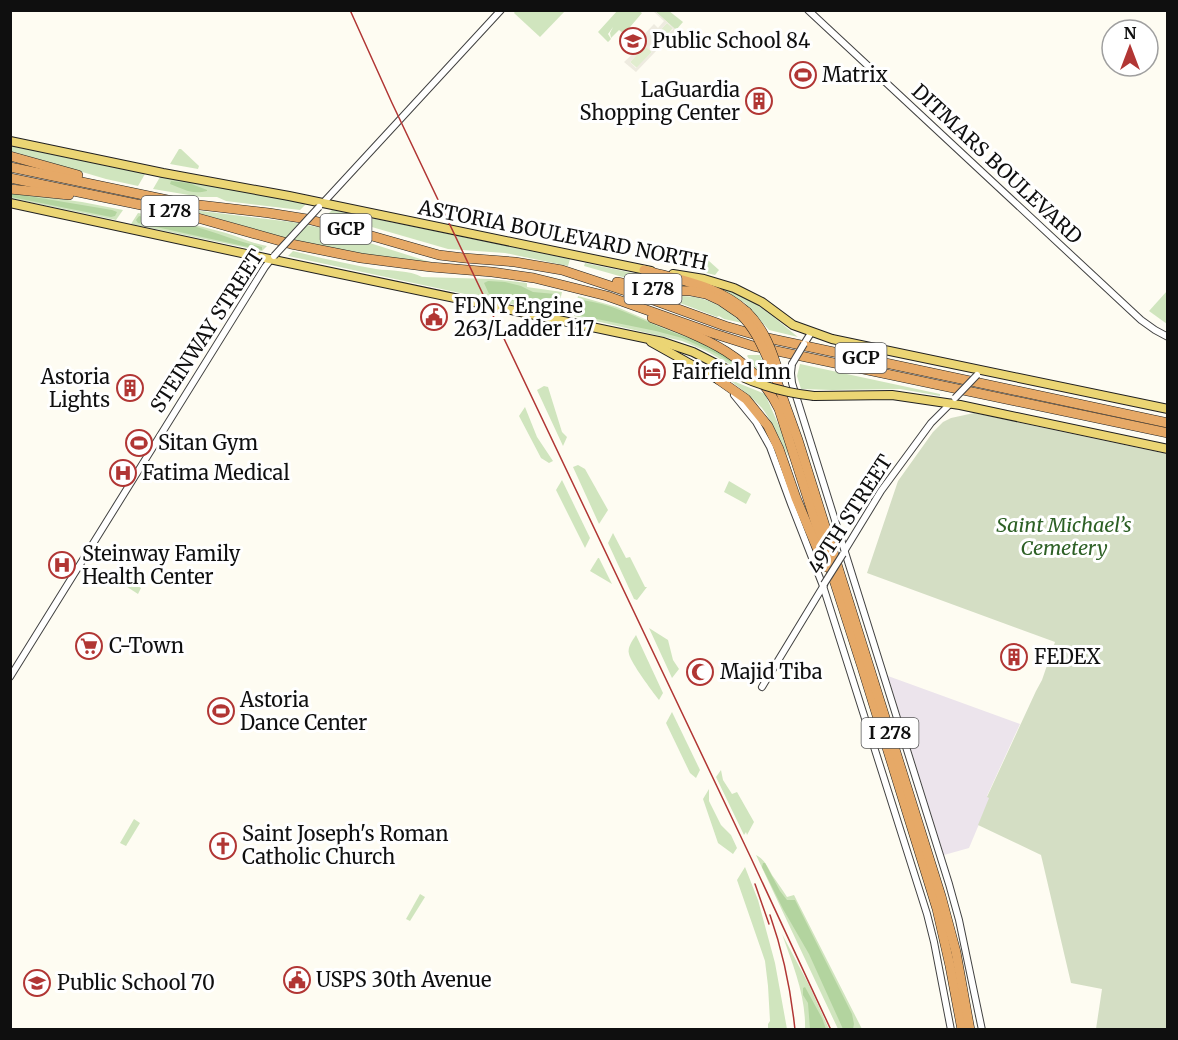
<svg xmlns="http://www.w3.org/2000/svg" width="1178" height="1040" viewBox="0 0 1178 1040" font-family="Merriweather,serif">
<style>
.industrial{fill:#ece4ec}
.green{fill:#d0e5be}
.forest{fill:#b3d49f}
.cemetery{fill:#d4dec4}
.pitch{fill:#e1edcf}
.plaza{fill:#eeebe0;fill-rule:evenodd}
.lines{fill:none;stroke-linecap:round;stroke-linejoin:round}
.minor-casing{stroke:#424242;stroke-width:8}
.major-casing{stroke:#202020;stroke-width:10}
.highway-casing{stroke:#202020;stroke-width:10}
.minor{stroke:#fff;stroke-width:6}
.major{stroke:#ebd574;stroke-width:8}
.highway{stroke:#e6a967;stroke-width:9}
.rail{stroke:#b13634;stroke-width:1.5}
.minor-bridge-casing{stroke:#424242;stroke-width:8;stroke-linecap:butt}
.major-bridge-casing{stroke:#202020;stroke-width:10;stroke-linecap:butt}
.highway-bridge-casing{stroke:#202020;stroke-width:10;stroke-linecap:butt}
.minor-bridge{stroke:#fff;stroke-width:6}
.major-bridge{stroke:#ebd574;stroke-width:8}
.highway-bridge{stroke:#e6a967;stroke-width:9}
.labels{text-anchor:middle;stroke-width:6;stroke-linejoin:round;paint-order:stroke}
.shield{fill:#fff;stroke:#575757;stroke-width:1.5}
.shield-label{font-size:18px;font-weight:bold;fill:#0f0f0f}
.poi-label{font-size:20px;fill:#0f0f0f;stroke:#fff;text-anchor:start}
.street-label{font-size:20px;fill:#0f0f0f;stroke:#fff}
.park-label{font-size:20px;font-style:italic;fill:#2d6025;stroke:#fff}
</style>
<rect width="100%" height="100%" fill="#fefcf2"/>
<path class="industrial" d="M888 676 1020 724 987 796 990 798 969 848 944 855Z"/>
<g class="green">
<path d="M516 10H565V11L540 37 514 13Z"/>
<path d="M618 10 639 11 642 13 624 34 619 30 611 38 610 33 613 27 608 34 611 39 608 42 598 32Z"/>
<path d="M655 11H669L683 22 676 30Z"/>
<path d="M11 146 145 174 138 186 106 179 11 151Z"/>
<path d="M179 149H181L199 166 198 169 170 164Z"/>
<path d="M160 177 263 195 306 204 300 210 226 201 217 197H201L153 189Z"/>
<path d="M10 192 82 202 123 210 116 220 11 198Z"/>
<path d="M185 209 292 222 322 228 430 262 387 259 303 243Z"/>
<path d="M332 210 570 259 568 266 505 253 448 249 358 223 326 216Z"/>
<path d="M138 213C168 218 197 225 226 233 240 237 253 244 267 246L262 251 131 224Z"/>
<path d="M293 251C320 258 348 264 376 269 391 271 409 270 422 277L492 279 527 283V287L562 292 557 314 288 256Z"/>
<path d="M699 252 719 270 715 275 689 269Z"/>
<path d="M585 263 695 286 687 287 644 283 584 266Z"/>
<path d="M725 288C757 301 772 316 798 337L769 330 745 303 724 291Z"/>
<path d="M1167 291V324L1149 311Z"/>
<path d="M656 294H678L679 296C703 295 725 306 742 323L724 319 719 316 717 317Z"/>
<path d="M578 296 617 307 673 331 702 341 731 357 751 376 706 351 682 341 574 316Z"/>
<path d="M748 355H760L776 393 773 392 747 356Z"/>
<path d="M800 364 940 394V396L900 389 832 390 801 389 797 376Z"/>
<path d="M726 377 738 383 765 394 783 435 789 458C781 442 773 423 762 408 751 396 738 387 726 377Z"/>
<path d="M544 386 548 387 562 432 567 437 563 446 537 390Z"/>
<path d="M525 407 537 437 553 461 549 463 541 458 519 416Z"/>
<path d="M578 465 585 469 608 510 599 524 573 467Z"/>
<path d="M562 480 590 538 585 548 556 490Z"/>
<path d="M729 481 751 494 746 504 724 492Z"/>
<path d="M613 533 626 558 630 557 645 587H647L637 600 634 599 608 543Z"/>
<path d="M598 558H599L612 584 590 571Z"/>
<path d="M118 574 141 588 138 594 115 579Z"/>
<path d="M649 628 668 640 673 660 679 669 672 678Z"/>
<path d="M636 635 663 693 659 700C652 691 631 663 629 654 627 647 633 640 636 635Z"/>
<path d="M672 712 700 770 696 778 690 773 666 723Z"/>
<path d="M721 770 723 780 732 794 737 792 754 822 747 835 746 832 744 835 716 777Z"/>
<path d="M709 789V801L721 825 731 835 737 848 733 854 718 843 703 799Z"/>
<path d="M134 819 140 823 126 846 120 843Z"/>
<path d="M756 855C765 860 767 866 772 875 777 882 782 889 787 897L794 895 862 1029H838Z"/>
<path d="M745 867 758 900 775 963 787 1029H768V1024L770 1021 768 986 765 961 737 880Z"/>
<path d="M420 894 425 897 410 921 406 919Z"/>
<path d="M782 934 809 985 829 1029H805C806 996 793 965 782 934Z"/>
</g>
<g class="forest">
<path d="M171 181 189 183 207 190V191C191 195 184 189 170 184Z"/>
<path d="M10 193 112 210 117 212 115 216 111 217 11 197Z"/>
<path d="M139 216C153 219 167 220 181 223 209 229 234 241 262 247V250L138 223 136 220Z"/>
<path d="M488 281 505 282 521 286 533 292 555 294 557 296 555 309H548L490 296 484 283Z"/>
<path d="M581 300C610 303 638 318 664 329 690 339 719 346 738 366L713 352 682 338 656 331 582 316 578 314 579 303Z"/>
<path d="M763 863H765L780 891 787 900H795L852 1014 854 1024 853 1029H843L809 954 783 909 762 867Z"/>
<path d="M805 987 822 1018 826 1029H810L808 1003 803 995V988Z"/>
</g>
<path class="cemetery" d="M974 413 1167 454V1029H1096L1102 989 1071 983 1041 855 978 825 989 798 987 797 1036 691 1042 680 1055 642 867 573 898 481 933 432 943 422 951 418Z"/>
<g class="pitch">
<path d="M667 23 673 28 659 44 653 38Z"/>
<path d="M645 46 652 52 637 68 630 62Z"/>
</g>
<path class="plaza" d="M653 11H655L676 30 636 72 624 62 639 48 635 44 654 24 658 28 664 21ZM667 23 673 29 659 43 653 38ZM645 46 652 52 636 68 630 62Z"/>
<g class="lines">
<defs>
<g id="minor">
<path d="M808 10 1141 320 1155 330 1168 337"/>
<path d="M322 204 501 10"/>
<path d="M804 344 811 333"/>
<path d="M792 364 791 373 792 383 949 884 959 920 982 1030"/>
<path d="M734 395 756 422 770 447 791 504 823 586 927 914 934 942 951 1030"/>
<path d="M845 550 881 491 931 423 951 403"/>
<path d="M10 677 265 267 272 258"/>
<path d="M762 687 824 585"/>
</g>
<g id="major">
<path d="M10 141 163 173 289 196 651 271"/>
<path d="M10 203 260 257 663 342 693 352 740 376"/>
<path d="M673 274 704 279 734 288 762 302 793 325 832 339 1168 409"/>
<path d="M651 342 719 380"/>
<path d="M814 396 892 395 960 405 1168 449"/>
</g>
<g id="highway">
<path d="M10 156 78 175"/>
<path d="M10 167 182 203 269 213 307 219 365 234 439 255 464 258 515 262 562 270 653 300 725 326 763 337 1168 423"/>
<path d="M10 178 180 213 291 244 361 258 431 267 492 272 534 278 607 296 712 333 753 346 1168 433"/>
<path d="M10 189 69 195"/>
<path d="M644 270C680 280 719 286 747 312"/>
<path d="M617 282 657 290 691 291 706 294 721 301 740 314"/>
<path d="M652 318C705 338 753 356 779 409L862 667 937 909 950 966 962 1030"/>
<path d="M772 368 798 440 941 896 956 952 970 1030"/>
<path d="M719 380 746 399 768 426 779 449 796 498 825 567"/>
</g>
</defs>
<use href="#minor" class="minor-casing"/>
<use href="#major" class="major-casing"/>
<use href="#highway" class="highway-casing"/>
<use href="#minor" class="minor"/>
<use href="#major" class="major"/>
<use href="#highway" class="highway"/>
<g class="rail">
<path d="M350 10 392 103 751 858 831 1030"/>
<path d="M755 884 769 924"/>
<path d="M770 915C783 952 791 991 795 1030"/>
</g>
<defs>
<g id="minor-bridge">
<path d="M274 256 319 207"/>
<path d="M792 364 804 344"/>
<path d="M955 398 977 375"/>
<path d="M824 584 843 554"/>
</g>
<path id="major-bridge" d="M740 376C764 387 788 393 814 396"/>
<g id="highway-bridge">
<path d="M747 312C763 328 770 346 777 367"/>
<path d="M740 314C756 329 763 349 772 368"/>
</g>
</defs>
<use href="#minor-bridge" class="minor-bridge-casing"/>
<use href="#major-bridge" class="major-bridge-casing"/>
<use href="#highway-bridge" class="highway-bridge-casing"/>
<use href="#minor-bridge" class="minor-bridge"/>
<use href="#major-bridge" class="major-bridge"/>
<use href="#highway-bridge" class="highway-bridge"/>
</g>
<defs>
<symbol id="school-ring" viewBox="-11 -11 22 22"><circle r="9.5" fill="#fff" stroke="#b13634" stroke-width="1.5"/><path d="M0-5L7-2L0 1L-7-2ZM-4 1L0 2.5L4 1V4Q0 6-4 4Z" fill="#b13634"/></symbol>
<symbol id="stadium-ring" viewBox="-11 -11 22 22"><circle r="9.5" fill="#fff" stroke="#b13634" stroke-width="1.5"/><path d="M0-5a6.5 5 0 1 0 0 10a6.5 5 0 1 0 0-10ZM-3.5-1.8h7v3.6h-7Z" fill="#b13634"/></symbol>
<symbol id="building-ring" viewBox="-11 -11 22 22"><circle r="9.5" fill="#fff" stroke="#b13634" stroke-width="1.5"/><path d="M-4-6H4V6H1V3H-1V6H-4ZM-2.5-4.3h1.7v1.8h-1.7ZM.8-4.3h1.7v1.8H.8ZM-2.5-1h1.7V.8h-1.7ZM.8-1h1.7V.8H.8Z" fill="#b13634"/></symbol>
<symbol id="civic-ring" viewBox="-11 -11 22 22"><circle r="9.5" fill="#fff" stroke="#b13634" stroke-width="1.5"/><path d="M-.6-6.5H3V-4.5H.6V-3L4-1V1h2V6H-6V1h2V-1L-.6-3ZM-1.2 2.5V6h2.4V2.5Z" fill="#b13634"/></symbol>
<symbol id="hotel-ring" viewBox="-11 -11 22 22"><circle r="9.5" fill="#fff" stroke="#b13634" stroke-width="1.5"/><path d="M-6-4.5h1.5V1H6V5H4.5V3h-9V5H-6ZM-4 0a1.8 1.8 0 1 1 3.6 0ZM.5 0V-2.5h3Q6-2.5 6 0Z" fill="#b13634"/></symbol>
<symbol id="hospital-ring" viewBox="-11 -11 22 22"><circle r="9.5" fill="#fff" stroke="#b13634" stroke-width="1.5"/><path d="M-5-5h3v3.5h4V-5h3V5h-3V1.5h-4V5h-3Z" fill="#b13634"/></symbol>
<symbol id="supermarket-ring" viewBox="-11 -11 22 22"><circle r="9.5" fill="#fff" stroke="#b13634" stroke-width="1.5"/><path d="M-6-5.5h2.5l.6 2H6L4.5 2H-2.5L-4.4-4H-6ZM-1.5 3.2a1.3 1.3 0 1 0 .1 0ZM3 3.2a1.3 1.3 0 1 0 .1 0Z" fill="#b13634"/></symbol>
<symbol id="mosque-ring" viewBox="-11 -11 22 22"><circle r="9.5" fill="#fff" stroke="#b13634" stroke-width="1.5"/><path d="M3.5-4.9A6 6 0 1 0 3.5 4.9A5 5 0 1 1 3.5-4.9Z" fill="#b13634"/></symbol>
<symbol id="church-ring" viewBox="-11 -11 22 22"><circle r="9.5" fill="#fff" stroke="#b13634" stroke-width="1.5"/><path d="M-1.2-6h2.4v3.5h3.3v2.4h-3.3V6h-2.4V-.1h-3.3v-2.4h3.3Z" fill="#b13634"/></symbol>
</defs>
<g fill-rule="evenodd">
<use href="#school-ring" x="618" y="26" width="30" height="30"/>
<use href="#stadium-ring" x="788" y="60" width="30" height="30"/>
<use href="#building-ring" x="744" y="86" width="30" height="30"/>
<use href="#civic-ring" x="419" y="302" width="30" height="30"/>
<use href="#hotel-ring" x="637" y="357" width="30" height="30"/>
<use href="#building-ring" x="115" y="373" width="30" height="30"/>
<use href="#stadium-ring" x="124" y="428" width="30" height="30"/>
<use href="#hospital-ring" x="108" y="458" width="30" height="30"/>
<use href="#hospital-ring" x="47" y="550" width="30" height="30"/>
<use href="#supermarket-ring" x="74" y="631" width="30" height="30"/>
<use href="#building-ring" x="999" y="642" width="30" height="30"/>
<use href="#mosque-ring" x="685" y="657" width="30" height="30"/>
<use href="#stadium-ring" x="206" y="696" width="30" height="30"/>
<use href="#church-ring" x="208" y="831" width="30" height="30"/>
<use href="#civic-ring" x="282" y="965" width="30" height="30"/>
<use href="#school-ring" x="22" y="968" width="30" height="30"/>
</g>
<g class="labels">
<g class="shield">
<rect x="141.5" y="196" width="57" height="30" rx="4.5"/>
<rect x="320.5" y="214" width="51" height="30" rx="4.5"/>
<rect x="624.5" y="274" width="57" height="30" rx="4.5"/>
<rect x="835.5" y="343" width="51" height="30" rx="4.5"/>
<rect x="861.5" y="718" width="57" height="30" rx="4.5"/>
</g>
<g class="shield-label">
<text x="170" y="217">I 278</text>
<text x="346" y="235">GCP</text>
<text x="653" y="295">I 278</text>
<text x="861" y="364">GCP</text>
<text x="890" y="739">I 278</text>
</g>
<g class="poi-label">
<text x="652" y="48">Public School 84</text>
<text x="822" y="82">Matrix</text>
<text x="740" y="97" text-anchor="end">LaGuardia<tspan x="740" dy="23">Shopping Center</tspan></text>
<text x="454" y="313">FDNY Engine<tspan x="454" dy="23">263/Ladder 117</tspan></text>
<text x="672" y="379">Fairfield Inn</text>
<text x="110" y="384" text-anchor="end">Astoria<tspan x="110" dy="23">Lights</tspan></text>
<text x="158" y="450">Sitan Gym</text>
<text x="142" y="480">Fatima Medical</text>
<text x="82" y="561">Steinway Family<tspan x="82" dy="23">Health Center</tspan></text>
<text x="109" y="653">C-Town</text>
<text x="1034" y="664">FEDEX</text>
<text x="720" y="679">Majid Tiba</text>
<text x="240" y="707">Astoria<tspan x="240" dy="23">Dance Center</tspan></text>
<text x="242" y="841">Saint Joseph's Roman<tspan x="242" dy="23">Catholic Church</tspan></text>
<text x="316" y="987">USPS 30th Avenue</text>
<text x="57" y="990">Public School 70</text>
</g>
<g class="street-label">
<text transform="translate(997 164) rotate(43)" y="7">DITMARS BOULEVARD</text>
<text transform="translate(563 235) rotate(11)" y="7">ASTORIA BOULEVARD NORTH</text>
<text transform="translate(207 331) rotate(-57)" y="7">STEINWAY STREET</text>
<text transform="translate(850 514) rotate(-57)" y="7">49TH STREET</text>
</g>
<g class="park-label">
<text x="1064" y="532">Saint Michael’s<tspan x="1064" dy="23">Cemetery</tspan></text>
</g>
</g>
<rect width="1178" height="1040" fill="none" stroke="#0f0f0f" stroke-width="24"/>
<g transform="translate(1130 48)"><circle r="28" fill="#ffffff" stroke="#9f9f9f" stroke-width="1.5"/>
<path d="M0-4.5L10 22L0 15L-10 22Z" fill="#b13634"/>
<text y="-9" font-size="16" font-weight="bold" text-anchor="middle" fill="#0f0f0f">N</text>
</g>
</svg>
